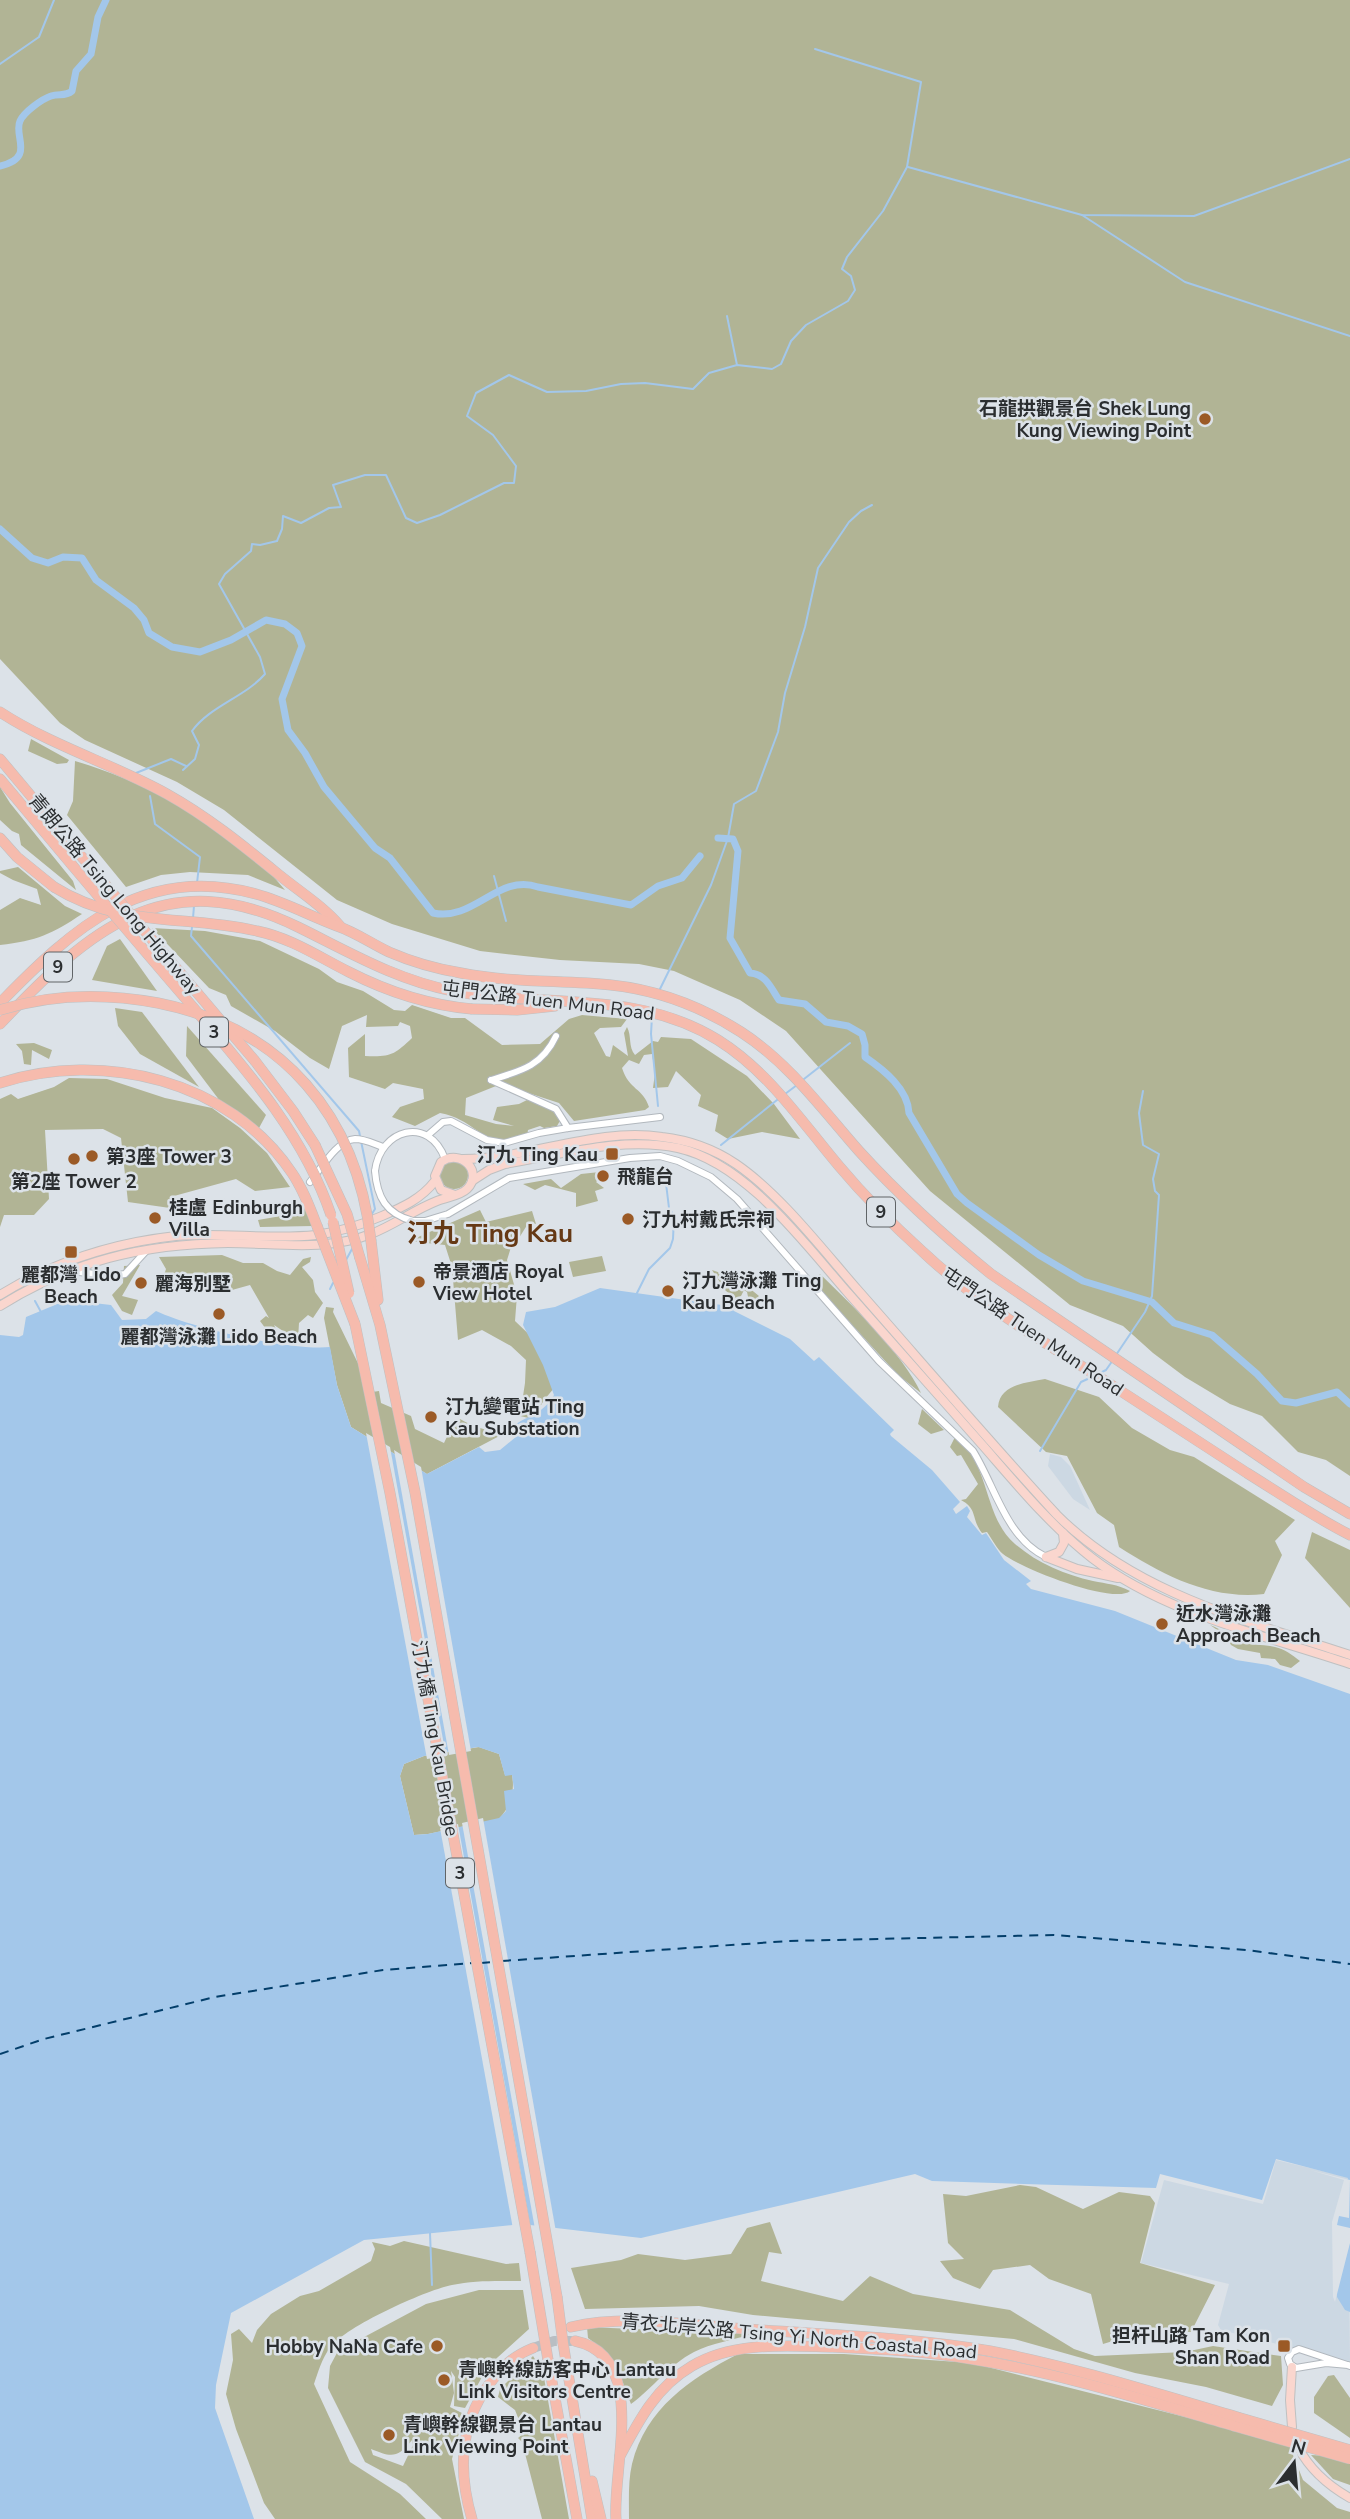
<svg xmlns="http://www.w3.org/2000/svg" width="1350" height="2519" viewBox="0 0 1350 2519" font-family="'Nunito Sans','Noto Sans TC',sans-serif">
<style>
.built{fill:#ccd8e3}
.green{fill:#b1b495;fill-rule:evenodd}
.water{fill:#a3c7ea;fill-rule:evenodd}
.pier{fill:#dce2e8}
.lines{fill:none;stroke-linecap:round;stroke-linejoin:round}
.stream{stroke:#a3c7ea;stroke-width:2}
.canal{stroke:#a3c7ea;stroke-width:7}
.ferry{stroke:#033e6a;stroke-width:2;stroke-dasharray:9 7;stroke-linecap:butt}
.highway-tunnel{stroke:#b9bec3;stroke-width:10;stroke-dasharray:10 5;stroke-linecap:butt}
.minor-casing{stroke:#b2b8be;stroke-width:8}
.major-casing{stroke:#bfc0c1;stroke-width:10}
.highway-casing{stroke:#bfc0c1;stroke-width:11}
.minor{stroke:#fff;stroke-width:6}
.major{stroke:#fad6ce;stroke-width:8}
.highway{stroke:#f6bbad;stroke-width:10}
.minor-bridge-casing{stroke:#b2b8be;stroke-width:8;stroke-linecap:butt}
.highway-bridge-casing{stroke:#bfc0c1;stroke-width:11;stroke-linecap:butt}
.minor-bridge{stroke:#fff;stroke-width:6}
.highway-bridge{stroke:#f6bbad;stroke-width:10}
.poi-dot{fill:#9b5a26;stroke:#dce2e8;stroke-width:2.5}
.labels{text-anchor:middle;stroke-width:5;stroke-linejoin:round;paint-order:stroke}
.shield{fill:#dce2e8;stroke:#606467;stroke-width:2}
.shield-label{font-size:18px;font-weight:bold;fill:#2b2e30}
.poi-label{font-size:19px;font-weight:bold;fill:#2b2e30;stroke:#dce2e8;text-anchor:start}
.street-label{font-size:19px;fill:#2b2e30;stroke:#dce2e8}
.district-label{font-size:26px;font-weight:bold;fill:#663915;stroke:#dce2e8}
</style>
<rect width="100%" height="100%" fill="#dce2e8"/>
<g class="built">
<path d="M1050 1454 1061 1457 1070 1466 1090 1510 1073 1499 1048 1466Z"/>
<path d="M1276 2160 1348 2177 1350 2362 1221 2330 1218 2325 1229 2284 1141 2263 1164 2180 1263 2204Z"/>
</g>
<g class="green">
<path d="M0 0H1350V1476L1326 1460 1298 1452 1262 1416 1230 1404 1185 1377 1153 1353 1123 1326 1070 1305 930 1191 786 1031 740 1000 674 971 639 964 560 960 480 951 392 924 337 900 224 810 177 782 85 740 60 723 0 659Z"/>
<path d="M31 739 69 760 67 763 57 764 28 751Z"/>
<path d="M75 761C134 778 209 816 255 857 266 867 275 879 285 890L248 875 190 872 161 875 126 887 67 815 73 801Z"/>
<path d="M0 787 10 803 73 881 76 890 21 845 19 834 12 831 0 820Z"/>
<path d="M18 867 65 906 82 914C52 934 37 941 0 945V910L20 898 41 905 37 889 13 880 0 873V871Z"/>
<path d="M152 928 205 931 260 941 319 969 337 982 363 991 394 1010 405 1011 412 1005 451 1018H465L502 1045 540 1044 569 1019 582 1015 627 1019 621 1027 600 1028 594 1033 606 1056 610 1057 613 1045 628 1056 624 1033 627 1027C632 1036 628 1047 635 1055L653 1041 658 1042 661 1037 691 1039 747 1076 774 1104 800 1139 762 1132 728 1139 715 1131 718 1115 698 1106 701 1095 676 1071 668 1087 653 1088 655 1073 652 1054 644 1055 639 1064 629 1060 622 1068C629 1090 643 1088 649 1107L645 1110 574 1121 559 1103 501 1084 466 1098 465 1115 496 1124 514 1126 493 1120 497 1107 519 1104 527 1100 549 1108 561 1119 557 1126 544 1128 540 1126 528 1130 527 1136C477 1149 481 1121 440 1113L415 1126 392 1117 400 1107 424 1099 423 1089 393 1083 385 1089 349 1077 348 1048 365 1034V1056C391 1057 394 1055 412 1038L410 1026 400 1022 398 1026 366 1027 367 1015 342 1026 329 1069 310 1058 275 1031 231 1006 226 995 209 988Z"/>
<path d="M120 939 157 991 92 980 107 946Z"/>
<path d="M115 1008 142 1012 199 1087 140 1054 118 1026Z"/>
<path d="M187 1026 266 1115 259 1128 220 1101 186 1056Z"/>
<path d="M34 1043 52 1050 49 1059 32 1050 31 1065 24 1064 22 1051 16 1044Z"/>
<path d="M69 1078 107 1079 165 1098 212 1108 240 1128 267 1153 290 1187 255 1191 236 1179 174 1196 170 1208 128 1202 121 1138 103 1129 45 1130 49 1199 34 1215H4L0 1227V1099L11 1094 18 1099 54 1087Z"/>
<circle cx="454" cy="1175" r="14"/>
<path d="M609 1171 596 1182 604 1188 595 1191 598 1201 576 1207V1193L545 1185 535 1190 523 1184 551 1179 561 1188 581 1174Z"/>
<path d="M304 1204 313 1226 260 1227 258 1220 281 1216Z"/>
<path d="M480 1210 486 1222 532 1211 536 1224 529 1222 519 1238 512 1244 507 1260 517 1295 515 1321 539 1344 555 1387 544 1400 533 1419 520 1416 525 1383 526 1360 511 1346 482 1330 458 1340 452 1267 445 1245 409 1241Z"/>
<path d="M222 1255 243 1263H263L277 1271 290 1275 303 1259 311 1257 310 1262 302 1267 313 1280 315 1292 323 1303 313 1318 308 1315 299 1323 298 1339 292 1337 274 1325 276 1329 269 1333 260 1321 266 1316 269 1318 250 1285 232 1290 212 1275 205 1292 199 1290 185 1274 170 1292 158 1294 166 1269 159 1257Z"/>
<path d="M602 1256 606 1271 573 1277 569 1262Z"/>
<path d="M140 1265 122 1296 138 1300 132 1315 122 1311 112 1295 123 1283 124 1266Z"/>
<path d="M712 1270 738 1279 759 1296 750 1306 747 1292 744 1290 741 1296 735 1299 725 1290Z"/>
<path d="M820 1274C852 1305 903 1354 921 1393L898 1375 812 1281Z"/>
<path d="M326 1307 334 1308 333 1312 372 1392 379 1391 381 1403 411 1416 415 1429 444 1443 453 1424 460 1419C474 1427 491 1433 507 1432L427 1474 351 1427 337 1385 324 1318Z"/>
<path d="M1045 1379 1099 1397 1132 1428 1170 1450 1194 1457 1295 1520 1275 1541 1282 1555 1264 1594C1210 1600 1163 1575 1119 1547L1114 1525 1097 1513 1067 1456 1046 1452 998 1407C1000 1384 1026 1383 1045 1379Z"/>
<path d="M922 1409 944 1430 931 1434 918 1424Z"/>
<path d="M955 1437C990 1461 983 1517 1015 1544 1037 1563 1065 1575 1093 1581 1107 1584 1117 1584 1130 1591 1114 1605 1020 1568 1003 1554 997 1549 992 1539 987 1532L982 1533C971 1519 978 1509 961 1500L966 1499 978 1484 961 1455 957 1456 950 1447Z"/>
<path d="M1312 1532 1350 1550V1608L1305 1558Z"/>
<path d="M1210 1625C1222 1629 1230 1638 1241 1642 1253 1646 1263 1644 1275 1647 1285 1649 1292 1655 1300 1661L1291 1668 1280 1665 1275 1659 1261 1658 1260 1653 1238 1649 1231 1645 1226 1636Z"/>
<path d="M479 1747 499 1754 505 1775H512C515 1791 511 1806 499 1819L428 1834 414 1835 400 1776 404 1764 424 1756Z"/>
<path d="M1020 2185 1036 2187 1083 2209 1119 2192 1150 2196 1155 2203 1140 2263 1215 2285 1191 2332 1149 2330 1103 2344 1091 2294 1049 2279 1030 2265 993 2270 980 2289 953 2278 940 2261 964 2259 948 2243 943 2194 966 2196Z"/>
<path d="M770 2222 782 2254 769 2252 761 2281 843 2301 870 2276 913 2294 1010 2310 1074 2349 1095 2356 1185 2352 1213 2346 1281 2356 1283 2385 1272 2406 1206 2387 1135 2373 1014 2339 753 2315 699 2306 585 2309 571 2268 621 2260 638 2254 685 2260 731 2254 747 2228Z"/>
<path d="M404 2241 506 2264 519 2263 521 2281C498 2281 474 2280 452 2285 426 2290 342 2328 329 2349 322 2359 318 2372 314 2384L350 2462 400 2494 426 2519H275L264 2503 236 2429 226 2394 233 2360 231 2334 239 2329 252 2343 257 2330 271 2314 300 2296 319 2291 371 2261 375 2249 372 2242 390 2246Z"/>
<path d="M479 2290H523L529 2329 488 2366 465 2408 454 2406 455 2377 451 2371 454 2393 450 2407 464 2414 452 2459 464 2519H442L406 2484 365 2462 328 2388 330 2366 338 2351 426 2304ZM412 2440 413 2445 403 2466 373 2455 371 2449C391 2457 397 2459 412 2440Z"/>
<path d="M587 2327 752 2334C734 2340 711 2343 694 2352 670 2364 653 2388 631 2404 619 2372 617 2359 588 2338Z"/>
<path d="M738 2354H844L972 2363 1272 2439 1289 2445 1303 2480 1337 2508 1350 2512V2519H629C629 2501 628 2481 632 2464 646 2408 690 2379 738 2354Z"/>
<path d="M533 2356 543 2372 569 2519H542L522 2442 518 2438 524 2433 515 2410 498 2397 500 2389Z"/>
<path d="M1334 2375 1350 2398V2438L1314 2413V2397L1328 2376Z"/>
<path d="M1311 2455 1327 2456 1350 2463V2485L1333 2479Z"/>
</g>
<path class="water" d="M600 1288 729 1306 734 1311 790 1339 814 1361 819 1357 894 1430 890 1434 891 1436 932 1470 960 1502 953 1509 956 1514 967 1506 970 1511 967 1517 982 1535 986 1533 1004 1560 1031 1581 1026 1584 1031 1589 1115 1611 1236 1660 1268 1665 1350 1694V2312L1345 2310 1337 2297 1335 2222 1348 2178 1276 2159 1262 2200 1160 2174 1156 2188 932 2181 915 2174 641 2238 522 2224 364 2240 231 2313 216 2385 215 2408 254 2519H0V1335L19 1337 23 1335 26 1317 67 1300 111 1305 122 1320 146 1319 156 1311C192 1328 291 1351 330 1347L337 1385 351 1427 427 1474 479 1447 485 1452 500 1450 517 1436 515 1425C530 1414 542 1415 554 1395L543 1365 523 1325 526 1312 555 1307ZM478 1747 499 1754 505 1776 512 1775 514 1789 504 1791 506 1811 499 1818 428 1834 414 1835 400 1776 404 1764 424 1756Z"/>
<g class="pier">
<path d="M366 1433 390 1447 446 1756 427 1759Z"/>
<path d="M394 1450 421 1467 471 1751 449 1755Z"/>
<path d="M483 1818 556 2232 535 2229 462 1823Z"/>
<path d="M458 1824 531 2229H513L440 1828Z"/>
<path d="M1310 2170 1350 2180 1349 2218 1339 2216 1337 2225 1350 2228V2243L1335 2302 1333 2297 1332 2222 1344 2180Z"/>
</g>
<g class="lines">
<g class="stream">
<path d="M0 64 39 37 54 0"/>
<path d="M908 167 1082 215 1194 216 1350 159"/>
<path d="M1082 215 1185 282 1350 336"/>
<path d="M727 316 737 365"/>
<path d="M183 770 195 759 199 745 192 731C210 706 245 697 265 674L260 657 219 584 225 574 251 551 252 544 260 545 277 541 282 529 283 516 301 523 329 508 341 507 333 485 365 475H386L406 518 417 523 440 515 504 483H514L516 466 493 435 467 416 476 393 509 375 547 392 586 391 621 384 645 383 693 389 709 373 737 365 772 369 781 364 791 341 806 325 848 301 855 290 851 276 842 269 847 257 883 211 907 167 921 82 815 49"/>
<path d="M136 773 171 759 186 766"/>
<path d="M150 796 155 824 200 857 197 883"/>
<path d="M494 876 506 921"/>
<path d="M193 918 194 906"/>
<path d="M192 927 191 936 359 1131 360 1136"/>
<path d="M659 991 711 885 728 838 734 804 756 791 778 732 785 693 805 627 818 568 849 522 861 511 872 505"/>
<path d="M652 1016 651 1034 658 1106"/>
<path d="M804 1079 850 1043"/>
<path d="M785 1094 797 1085"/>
<path d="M361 1141 375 1209 370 1217"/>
<path d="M721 1145 777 1100"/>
<path d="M346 1260 352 1249"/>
<path d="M330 1289 333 1283"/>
<path d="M636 1295 649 1269 670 1248 673 1239 674 1216 669 1208 664 1167"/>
<path d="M35 1301 41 1312"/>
<path d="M1116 1355 1145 1312 1152 1296 1159 1195 1155 1191 1153 1179 1159 1154 1143 1145 1139 1113 1143 1091"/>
<path d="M1100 1373 1106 1370 1113 1360"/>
<path d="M1040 1451 1081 1382 1092 1377"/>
<path d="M430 2233 432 2285"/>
</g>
<g class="canal">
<path d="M0 166C36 158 13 136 20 121 24 112 42 99 51 96 59 93 65 97 72 91L76 71 91 54 98 17 106 0"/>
<path d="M0 529 32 558 48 563 63 557 82 558 96 580 134 608 144 620 149 633 172 647 200 652 231 640 266 620 285 624 297 633 302 646 282 699 288 730 305 753 324 787 375 848 390 858 433 913C474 922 498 873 538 887L631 905 658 886 682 878 700 856"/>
<path d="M718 838 733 839 738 851 730 938 750 973C766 974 771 988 779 1000L805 1004 826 1022 848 1026 862 1034 865 1045V1057C884 1070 908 1089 909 1113L957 1194 967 1203 1039 1255 1083 1281 1152 1302 1174 1323 1212 1335 1257 1374 1282 1401 1296 1403 1337 1392 1350 1404"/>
</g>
<g class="ferry">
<path d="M502 1961 788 1941 1054 1935 1247 1950 1350 1964"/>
<path d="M481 1963 493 1962"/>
<path d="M0 2054 44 2039 215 1997 383 1970 472 1963"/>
</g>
<path class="highway-tunnel" d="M533 2348 554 2341H575"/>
<defs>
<g id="minor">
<path d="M491 1080 556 1109 568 1128"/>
<path d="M491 1080C521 1071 542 1066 556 1036"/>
<path d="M428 1135 443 1122 451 1121 487 1140 504 1143 539 1133 568 1128 660 1117"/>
<path d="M375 1171C380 1129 429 1115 445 1159"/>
<path d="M310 1182C321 1169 337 1140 355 1139 365 1139 374 1144 383 1147"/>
<path d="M413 1221H425L448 1214 509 1178 630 1158 660 1156 678 1161 711 1177 737 1199 879 1361 973 1451C995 1486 1006 1538 1046 1557"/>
<path d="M71 1271 112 1276 125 1274 147 1250"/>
<path d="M1348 2365 1326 2363 1296 2368 1290 2364 1288 2358 1292 2352 1299 2349 1350 2366"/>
</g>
<g id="major">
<path d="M463 1159C530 1159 595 1127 662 1137 688 1140 714 1149 736 1164 780 1194 822 1249 857 1289 924 1365 989 1441 1057 1515 1136 1594 1248 1621 1350 1655"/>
<path d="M472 1181 489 1170 505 1164C560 1155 622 1136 678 1148 746 1163 804 1243 848 1293 894 1345 939 1396 985 1448 1018 1486 1051 1526 1092 1558 1165 1614 1264 1635 1350 1664"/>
<path d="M0 1295C55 1261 112 1243 176 1236 223 1232 269 1240 316 1235 339 1232 361 1225 382 1216 403 1207 421 1199 435 1181"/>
<path d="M0 1306C72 1261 143 1244 228 1243 276 1243 325 1252 371 1234 394 1225 414 1210 437 1201 447 1197 460 1196 467 1189 484 1172 461 1148 441 1162L435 1176 441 1190 455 1195"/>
<path d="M1046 1557 1077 1569 1118 1578"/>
<path d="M1046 1557 1059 1552 1064 1543 1063 1533"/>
<path d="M1292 2427 1290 2400 1292 2367"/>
<path d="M1298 2447C1310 2470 1327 2485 1350 2498"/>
</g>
<g id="highway">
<path d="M0 712C52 746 113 764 167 794 210 818 246 848 283 878 303 894 324 907 340 926"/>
<path d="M0 759 82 857"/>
<path d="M0 779 72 865"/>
<path d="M0 838 17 857 54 887"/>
<path d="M0 1003C73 928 144 863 256 894 285 902 310 916 337 926 355 932 372 944 389 952 412 962 437 969 461 973 511 983 561 980 611 985 658 990 702 1007 741 1032 789 1063 822 1109 859 1151 900 1196 944 1236 991 1274L1304 1487 1350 1514"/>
<path d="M472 1009 517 1010 555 1006"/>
<path d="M0 1024C89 930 165 862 298 927 349 952 396 980 453 991 543 1008 636 989 718 1040 769 1072 801 1121 839 1166 865 1197 893 1225 923 1252 979 1305 1048 1344 1113 1386 1158 1415 1202 1444 1247 1473 1281 1494 1314 1517 1350 1535"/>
<path d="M255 1061 293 1111 315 1145"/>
<path d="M0 1083C102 1050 230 1080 292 1173 303 1189 310 1208 317 1226"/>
<path d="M371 1241 378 1300"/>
<path d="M360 1258 380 1325 415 1492 557 2297"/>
<path d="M355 1324 390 1493 530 2252"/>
<path d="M571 2327C628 2314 689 2325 746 2329 827 2335 910 2337 990 2351 1074 2367 1155 2393 1237 2417"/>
<path d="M575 2341C649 2356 612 2468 616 2519"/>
<path d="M563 2343 592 2519"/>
<path d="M548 2360 577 2519"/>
<path d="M620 2456C639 2420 656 2387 692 2366 734 2341 786 2346 833 2347 879 2349 925 2351 971 2359 1060 2373 1147 2401 1234 2426"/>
<path d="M592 2481 601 2519"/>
<path d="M472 2519C457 2469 460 2417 495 2377 506 2363 516 2355 533 2348"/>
</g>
</defs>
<use href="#minor" class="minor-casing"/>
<use href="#major" class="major-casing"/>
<use href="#highway" class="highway-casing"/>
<use href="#minor" class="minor"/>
<use href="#major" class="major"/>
<use href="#highway" class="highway"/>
<defs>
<path id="minor-bridge" d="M375 1171C377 1197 386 1214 413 1221"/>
<g id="highway-bridge">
<path d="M82 857 255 1061"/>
<path d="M72 865C110 910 148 955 186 999 242 1065 303 1132 331 1215"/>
<path d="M54 887C122 929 184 914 257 931 291 938 319 957 349 972 388 992 428 1005 472 1009"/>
<path d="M0 1010C51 994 105 993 158 1003 283 1028 357 1116 371 1241"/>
<path d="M315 1145 347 1214 360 1258"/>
<path d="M333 1222 349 1293"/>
<path d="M317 1226 355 1324"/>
<path d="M530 2252 548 2360"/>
<path d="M557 2297 563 2343"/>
<path d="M1237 2417 1350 2450"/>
<path d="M1234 2426 1350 2459"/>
</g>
</defs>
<use href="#minor-bridge" class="minor-bridge-casing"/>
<use href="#highway-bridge" class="highway-bridge-casing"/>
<use href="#minor-bridge" class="minor-bridge"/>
<use href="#highway-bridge" class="highway-bridge"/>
</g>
<g class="poi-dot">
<circle cx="1205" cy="419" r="7"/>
<rect x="605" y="1147" width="14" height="14" rx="3.5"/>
<circle cx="92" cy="1156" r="7"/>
<circle cx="74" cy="1159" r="7"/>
<circle cx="603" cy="1176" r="7"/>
<circle cx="155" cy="1218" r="7"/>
<circle cx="628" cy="1219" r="7"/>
<rect x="64" y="1245" width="14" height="14" rx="3.5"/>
<circle cx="419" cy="1282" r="7"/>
<circle cx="141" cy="1283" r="7"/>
<circle cx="668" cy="1291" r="7"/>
<circle cx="219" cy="1314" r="7"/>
<circle cx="431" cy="1417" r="7"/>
<circle cx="1162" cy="1624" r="7"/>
<circle cx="437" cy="2346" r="7"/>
<rect x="1277" y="2339" width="14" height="14" rx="3.5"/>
<circle cx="444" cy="2380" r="7"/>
<circle cx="389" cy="2435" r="7"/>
</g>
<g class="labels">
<g class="shield">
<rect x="44" y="952.5" width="28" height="29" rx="5"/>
<rect x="200" y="1017.5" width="28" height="29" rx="5"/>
<rect x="867" y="1197.5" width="28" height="29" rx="5"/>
<rect x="446" y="1858.5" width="28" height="29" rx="5"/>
</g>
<g class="shield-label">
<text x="58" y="973">9</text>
<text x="214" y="1038">3</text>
<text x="881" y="1218">9</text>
<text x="460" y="1879">3</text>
</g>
<g class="poi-label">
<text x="1191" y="415" text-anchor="end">石龍拱觀景台 Shek Lung<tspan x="1191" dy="22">Kung Viewing Point</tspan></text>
<text x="598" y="1161" text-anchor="end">汀九 Ting Kau</text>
<text x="106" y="1163">第3座 Tower 3</text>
<text x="617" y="1183">飛龍台</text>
<text x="74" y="1188" text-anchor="middle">第2座 Tower 2</text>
<text x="169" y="1214">桂盧 Edinburgh<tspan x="169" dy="22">Villa</tspan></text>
<text x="642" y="1226">汀九村戴氏宗祠</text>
<text x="433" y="1278">帝景酒店 Royal<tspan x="433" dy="22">View Hotel</tspan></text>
<text x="71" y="1281" text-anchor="middle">麗都灣 Lido<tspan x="71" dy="22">Beach</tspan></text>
<text x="682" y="1287">汀九灣泳灘 Ting<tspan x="682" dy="22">Kau Beach</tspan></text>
<text x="155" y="1290">麗海別墅</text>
<text x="219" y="1343" text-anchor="middle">麗都灣泳灘 Lido Beach</text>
<text x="445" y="1413">汀九變電站 Ting<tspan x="445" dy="22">Kau Substation</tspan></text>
<text x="1176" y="1620">近水灣泳灘<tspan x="1176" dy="22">Approach Beach</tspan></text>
<text x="1270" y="2342" text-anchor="end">担杆山路 Tam Kon<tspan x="1270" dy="22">Shan Road</tspan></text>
<text x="423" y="2353" text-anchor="end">Hobby NaNa Cafe</text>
<text x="458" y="2376">青嶼幹線訪客中心 Lantau<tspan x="458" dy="22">Link Visitors Centre</tspan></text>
<text x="403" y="2431">青嶼幹線觀景台 Lantau<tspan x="403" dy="22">Link Viewing Point</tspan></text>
</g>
<g class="street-label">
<text transform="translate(115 894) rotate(50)" y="7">青朗公路 Tsing Long Highway</text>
<text transform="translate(548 1000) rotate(7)" y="7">屯門公路 Tuen Mun Road</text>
<text transform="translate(1033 1331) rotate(34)" y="7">屯門公路 Tuen Mun Road</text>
<text transform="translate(436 1738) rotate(80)" y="7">汀九橋 Ting Kau Bridge</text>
<text transform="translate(799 2336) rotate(5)" y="7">青衣北岸公路 Tsing Yi North Coastal Road</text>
</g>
<g class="district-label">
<text x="490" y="1242">汀九 Ting Kau</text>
</g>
</g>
<g transform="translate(1294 2463) rotate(16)" stroke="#dce2e8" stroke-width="5" paint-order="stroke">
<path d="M0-5L12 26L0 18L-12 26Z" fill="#2b2e30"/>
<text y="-10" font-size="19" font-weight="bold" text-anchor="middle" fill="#2b2e30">N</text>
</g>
</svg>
